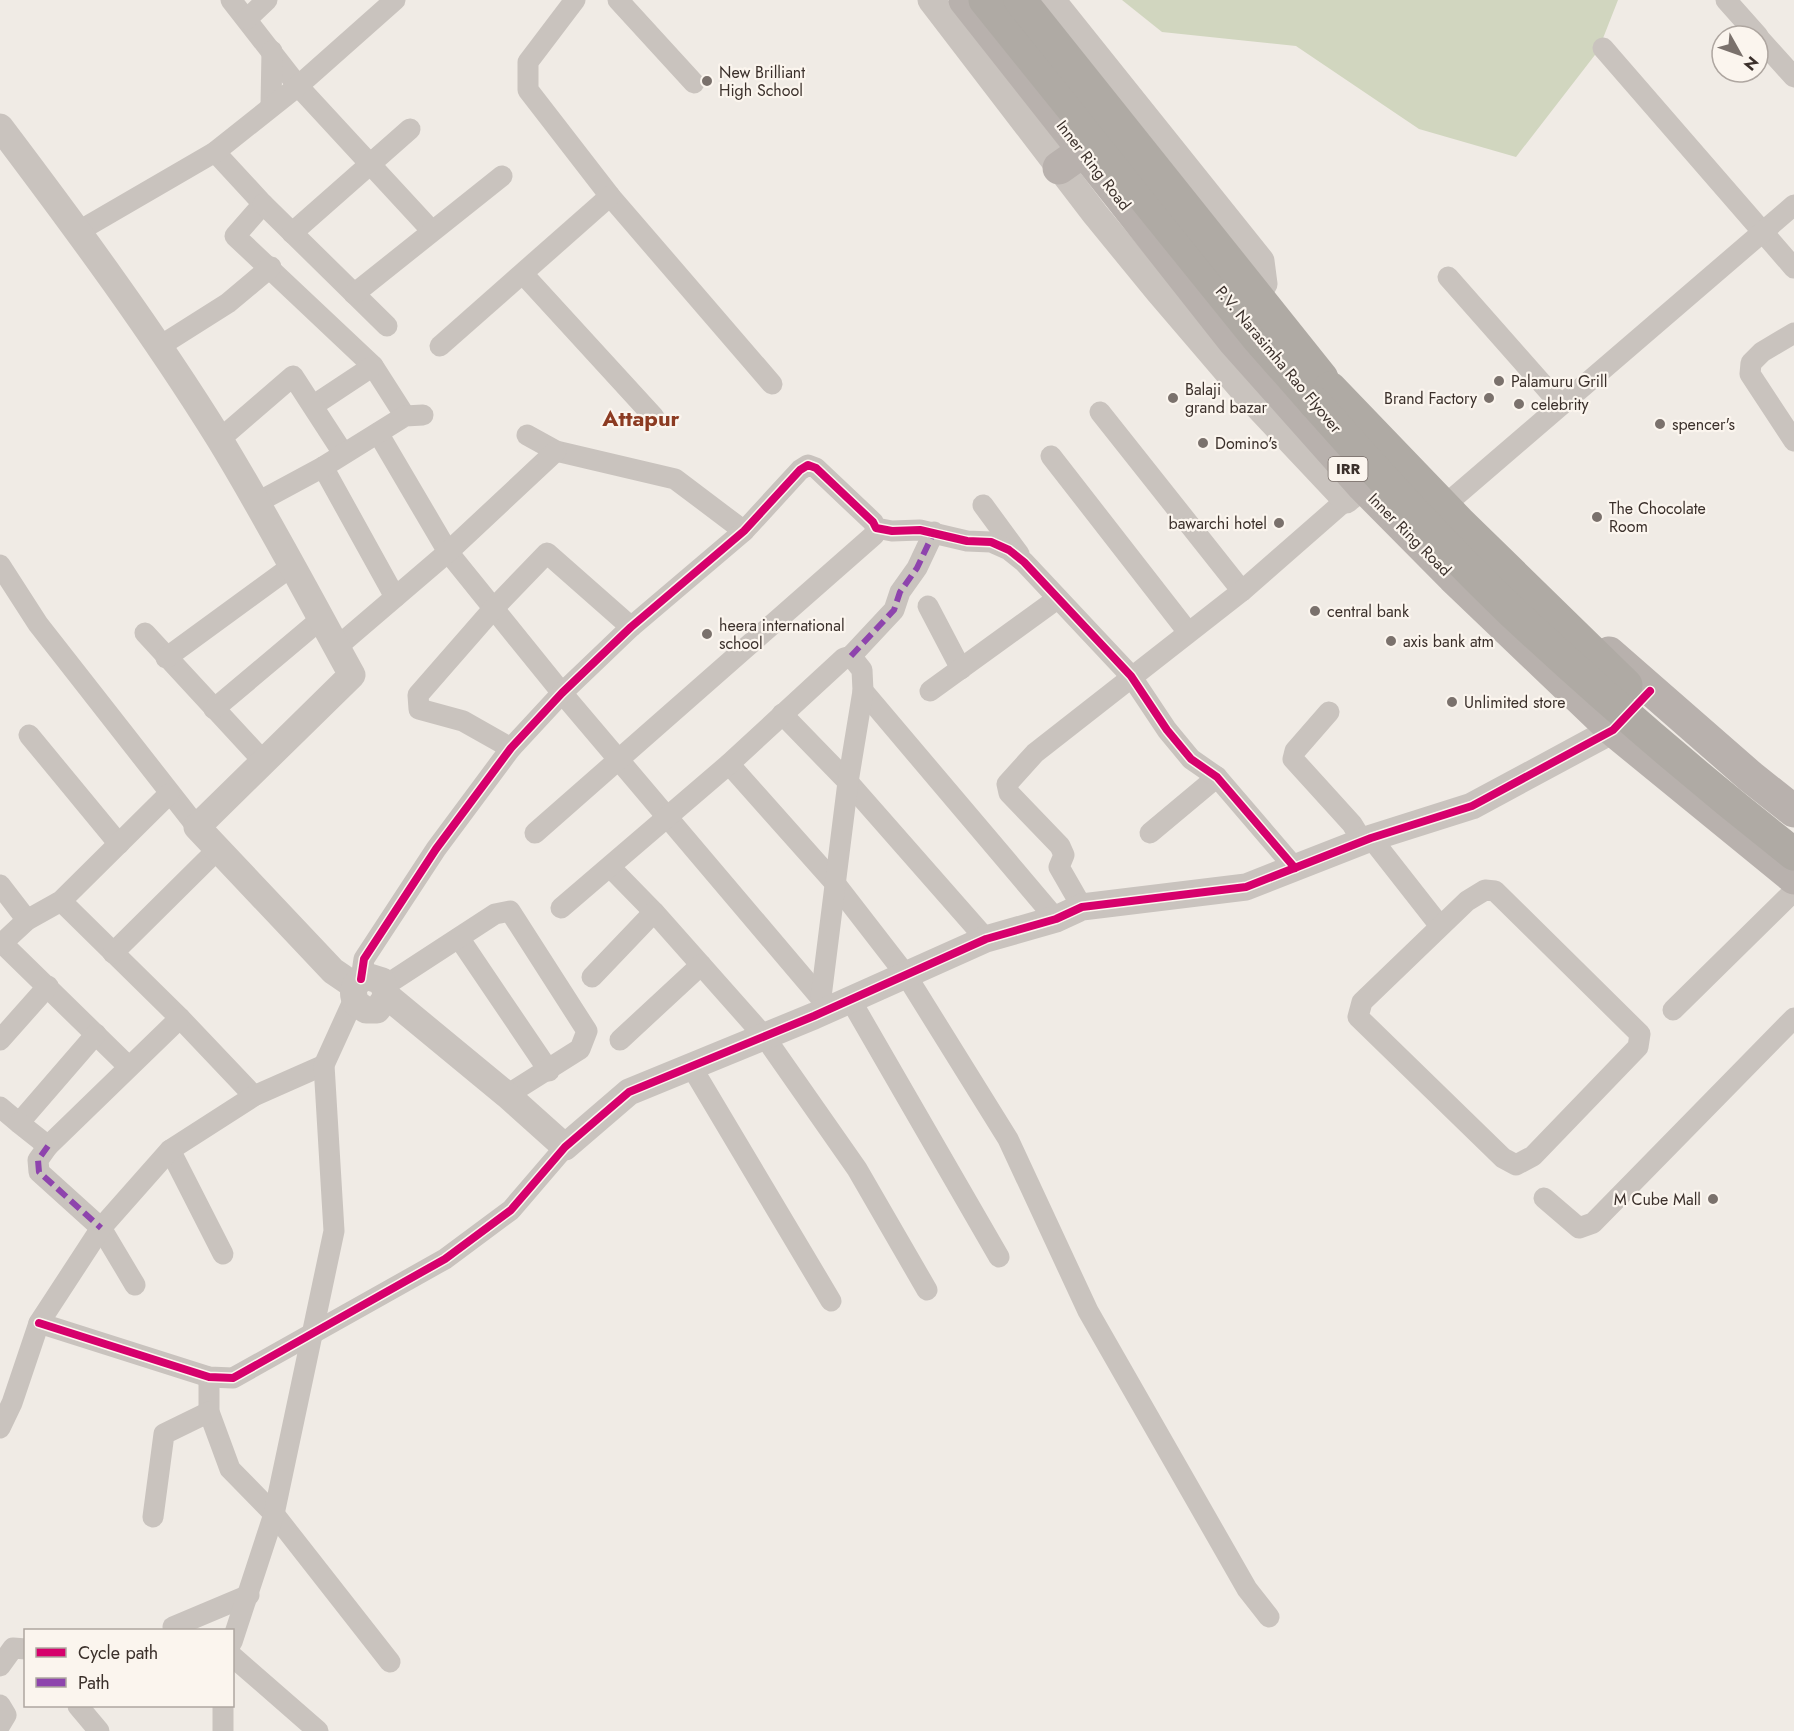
<svg xmlns="http://www.w3.org/2000/svg" width="1794" height="1731" viewBox="0 0 1794 1731" font-family="Jost,sans-serif">
<style>
.green{fill:#d1d6bf}
.lines{fill:none;stroke-linecap:round;stroke-linejoin:round}
.minor{stroke:#c9c3be;stroke-width:21}
.tertiary{stroke:#c9c3be;stroke-width:27}
.primary{stroke:#b8b1ad;stroke-width:33}
.motorway{stroke:#afaaa4;stroke-width:33}
.motorway-bridge{stroke:#afaaa4;stroke-width:33}
.quiet{stroke:#8e44ad;stroke-width:6;stroke-dasharray:12 6;stroke-linecap:butt}
.cycleway-casing{stroke:#fbf5ee;stroke-width:11}
.cycleway{stroke:#d6006c;stroke-width:8}
.poi-dot{fill:#7a716c;stroke:#fbf5ee;stroke-width:2}
.labels{text-anchor:middle;stroke-width:4.5;stroke-linejoin:round;paint-order:stroke}
.shield{fill:#fbf5ee;stroke:#756b66;stroke-width:1.5}
.shield-label{font-size:15px;font-weight:bold;fill:#3b302b}
.poi-label{font-size:16px;fill:#3b302b;stroke:#fbf5ee;text-anchor:start}
.street-label{font-size:16px;fill:#3b302b;stroke:#fbf5ee}
.district-label{font-size:22px;font-weight:bold;fill:#8c3b22;stroke:#fbf5ee}
</style>
<rect width="100%" height="100%" fill="#f0ebe5"/>
<path class="green" d="M1122 0H1618L1598 51 1516 157 1419 129 1296 46 1162 32Z"/>
<g class="lines">
<g class="minor">
<path d="M231 0 298 86 431 230"/>
<path d="M575 0 528 62V90L610 196 772 384"/>
<path d="M618 0 694 83"/>
<path d="M1726 0 1758 36"/>
<path d="M247 19 267 0"/>
<path d="M1758 37 1794 77"/>
<path d="M1603 48 1794 268"/>
<path d="M271 105 272 51"/>
<path d="M215 152 263 204 235 236 373 366 405 416"/>
<path d="M263 204 387 326"/>
<path d="M79 231 215 152 298 86 395 0"/>
<path d="M292 233 410 129"/>
<path d="M524 275 654 417"/>
<path d="M1448 277 1561 405"/>
<path d="M354 294 502 176"/>
<path d="M1794 333 1762 352 1751 363 1750 374 1794 441"/>
<path d="M160 346 228 303 271 267"/>
<path d="M440 346 610 196"/>
<path d="M314 405 373 366"/>
<path d="M1100 412 1242 591"/>
<path d="M378 433 448 552 562 693 830 1009"/>
<path d="M527 435 556 451 675 479 744 531"/>
<path d="M220 439 293 376 343 453"/>
<path d="M1051 456 1188 632"/>
<path d="M323 467 395 597"/>
<path d="M1452 499 1794 205"/>
<path d="M258 502 323 467 405 416 423 415"/>
<path d="M983 505 1019 554"/>
<path d="M0 565 38 624 197 827"/>
<path d="M928 606 961 669"/>
<path d="M145 633 265 763"/>
<path d="M337 647 448 552 556 451"/>
<path d="M851 656 894 610 900 592 917 568 934 532"/>
<path d="M166 658 292 566"/>
<path d="M863 691 1056 919"/>
<path d="M930 691 1057 599"/>
<path d="M214 709 321 619"/>
<path d="M1329 712 1295 751 1293 759 1352 824 1363 842"/>
<path d="M782 714 848 782 986 939"/>
<path d="M29 735 119 844"/>
<path d="M511 748 463 721 419 709 418 695 494 608 547 553 631 627"/>
<path d="M729 764 834 882 906 975 1008 1139 1088 1311 1247 1589 1269 1617"/>
<path d="M535 833 874 535 876 528"/>
<path d="M1150 833 1217 777"/>
<path d="M1371 838 1440 926"/>
<path d="M610 867 654 912 764 1036 857 1169 927 1290"/>
<path d="M0 885 27 920"/>
<path d="M1485 890 1495 891 1640 1034 1638 1047 1533 1156 1516 1165 1503 1158 1358 1017 1362 1002 1467 901Z"/>
<path d="M61 901 180 1018 254 1096"/>
<path d="M1082 907 1059 867 1064 855 1060 846 1009 793 1007 784 1035 753 1242 591 1346 500"/>
<path d="M561 908 729 764 844 658 851 656 862 670 863 691 848 782 821 997"/>
<path d="M459 938 549 1071"/>
<path d="M2 943 128 1066"/>
<path d="M0 945 27 920 61 901 169 794"/>
<path d="M113 953 217 850"/>
<path d="M592 977 654 912"/>
<path d="M361 979 364 959 436 849 511 748 562 693 631 627 744 531 800 470 808 465 816 468 873 522 876 528 892 531 920 530 967 541 991 542 1009 550 1024 562 1131 676 1167 730 1191 759 1217 777 1295 868"/>
<path d="M386 985 495 914 510 911 587 1031 580 1049 507 1095"/>
<path d="M850 999 999 1257"/>
<path d="M1673 1010 1794 891"/>
<path d="M0 1040 48 986"/>
<path d="M620 1040 701 965"/>
<path d="M691 1066 831 1301"/>
<path d="M0 1107 19 1123 96 1034"/>
<path d="M19 1123 48 1146 180 1018"/>
<path d="M48 1146 38 1160 39 1172 101 1228 135 1285"/>
<path d="M170 1150 223 1254"/>
<path d="M1544 1198 1579 1228 1593 1223 1794 1018"/>
<path d="M39 1323 209 1377 233 1378 445 1259 511 1210 565 1147"/>
<path d="M209 1377V1412L230 1469 274 1514 390 1662"/>
<path d="M0 1428 12 1403 39 1323 101 1228 170 1150 254 1096 324 1065"/>
<path d="M153 1517 164 1434 209 1412"/>
<path d="M173 1627 249 1595"/>
<path d="M232 1642 274 1514 334 1231 324 1065 354 999"/>
<path d="M232 1656 318 1731"/>
<path d="M0 1666 13 1648 26 1649"/>
<path d="M0 1705 6 1715 0 1725"/>
<path d="M78 1706 99 1731"/>
<path d="M223 1731V1706"/>
</g>
<g class="tertiary">
<path d="M931 0 1095 214 1158 291 1247 395 1346 500 1363 486"/>
<path d="M1052 0 1261 261 1264 284"/>
<path d="M0 127C77 229 153 332 220 440 267 517 309 597 352 675L197 827 333 971 355 986"/>
<path d="M387 996 377 1010H366L357 1004C350 992 354 982 366 976L382 981 387 996 507 1095 565 1147 629 1092 814 1016 986 939 1056 919 1082 907 1246 887 1371 838 1472 806 1613 730 1626 716"/>
</g>
<g class="primary">
<path d="M965 0 1234 341 1363 486 1453 577 1613 730 1794 878"/>
<path d="M1059 168 1083 151"/>
<path d="M1609 653 1751 777 1794 811"/>
</g>
<g class="motorway">
<path d="M985 0 1256 336 1315 403"/>
<path d="M1020 0 1322 378"/>
</g>
<g class="motorway-bridge">
<path d="M1330 388 1459 522 1626 685"/>
<path d="M1315 403C1378 474 1442 545 1511 611 1602 696 1696 777 1794 854"/>
</g>
<g class="quiet">
<path d="M851 656 894 610 900 592 917 568 934 532"/>
<path d="M48 1146 38 1160 39 1172 101 1228"/>
</g>
<defs>
<g id="cycleway">
<path d="M361 979 364 959 436 849 511 748 562 693 631 627 744 531 800 470 808 465 816 468 873 522 876 528 892 531 920 530 967 541 991 542 1009 550 1024 562 1131 676 1167 730 1191 759 1217 777 1295 868"/>
<path d="M39 1323 209 1377 233 1378 445 1259 511 1210 565 1147 629 1092 814 1016 986 939 1056 919 1082 907 1246 887 1371 838 1472 806 1613 730 1650 691"/>
</g>
</defs>
<use href="#cycleway" class="cycleway-casing"/>
<use href="#cycleway" class="cycleway"/>
</g>
<g class="poi-dot">
<circle cx="707" cy="81" r="6"/>
<circle cx="1499" cy="381" r="6"/>
<circle cx="1173" cy="398" r="6"/>
<circle cx="1489" cy="398" r="6"/>
<circle cx="1519" cy="404" r="6"/>
<circle cx="1660" cy="424" r="6"/>
<circle cx="1203" cy="443" r="6"/>
<circle cx="1597" cy="517" r="6"/>
<circle cx="1279" cy="523" r="6"/>
<circle cx="1315" cy="611" r="6"/>
<circle cx="707" cy="634" r="6"/>
<circle cx="1391" cy="641" r="6"/>
<circle cx="1452" cy="702" r="6"/>
<circle cx="1713" cy="1199" r="6"/>
</g>
<g class="labels">
<rect class="shield" x="1328.5" y="457" width="39" height="24" rx="4.5"/>
<g class="shield-label">
<text x="1348" y="474">IRR</text>
</g>
<g class="poi-label">
<text x="719" y="78">New Brilliant<tspan x="719" dy="18">High School</tspan></text>
<text x="1511" y="387">Palamuru Grill</text>
<text x="1185" y="395">Balaji<tspan x="1185" dy="18">grand bazar</tspan></text>
<text x="1477" y="404" text-anchor="end">Brand Factory</text>
<text x="1531" y="410">celebrity</text>
<text x="1672" y="430">spencer's</text>
<text x="1215" y="449">Domino's</text>
<text x="1609" y="514">The Chocolate<tspan x="1609" dy="18">Room</tspan></text>
<text x="1267" y="529" text-anchor="end">bawarchi hotel</text>
<text x="1327" y="617">central bank</text>
<text x="719" y="631">heera international<tspan x="719" dy="18">school</tspan></text>
<text x="1403" y="647">axis bank atm</text>
<text x="1464" y="708">Unlimited store</text>
<text x="1701" y="1205" text-anchor="end">M Cube Mall</text>
</g>
<g class="street-label">
<text transform="translate(1094 165) rotate(52)" y="6">Inner Ring Road</text>
<text transform="translate(1279 359) rotate(50)" y="6">P.V. Narasimha Rao Flyover</text>
<text transform="translate(1410 534) rotate(45)" y="6">Inner Ring Road</text>
</g>
<g class="district-label">
<text x="641" y="426">Attapur</text>
</g>
</g>
<rect x="24" y="1629" width="210" height="78" fill="#fbf5ee" stroke="#aea6a0" stroke-width="1.5"/>
<rect x="36" y="1648" width="30" height="9" fill="#d6006c" stroke="#aea6a0" stroke-width="1.5"/>
<text x="78" y="1659" font-size="18" fill="#3b302b">Cycle path</text>
<rect x="36" y="1678" width="30" height="9" fill="#8e44ad" stroke="#aea6a0" stroke-width="1.5"/>
<text x="78" y="1689" font-size="18" fill="#3b302b">Path</text>
<g transform="translate(1740 54) rotate(130)"><circle r="28" fill="#fbf5ee" stroke="#aea6a0" stroke-width="1.5"/>
<path d="M0-4.5L10 22L0 15L-10 22Z" fill="#7a716c"/>
<text y="-9" font-size="16" font-weight="bold" text-anchor="middle" fill="#3b302b">N</text>
</g>
</svg>
